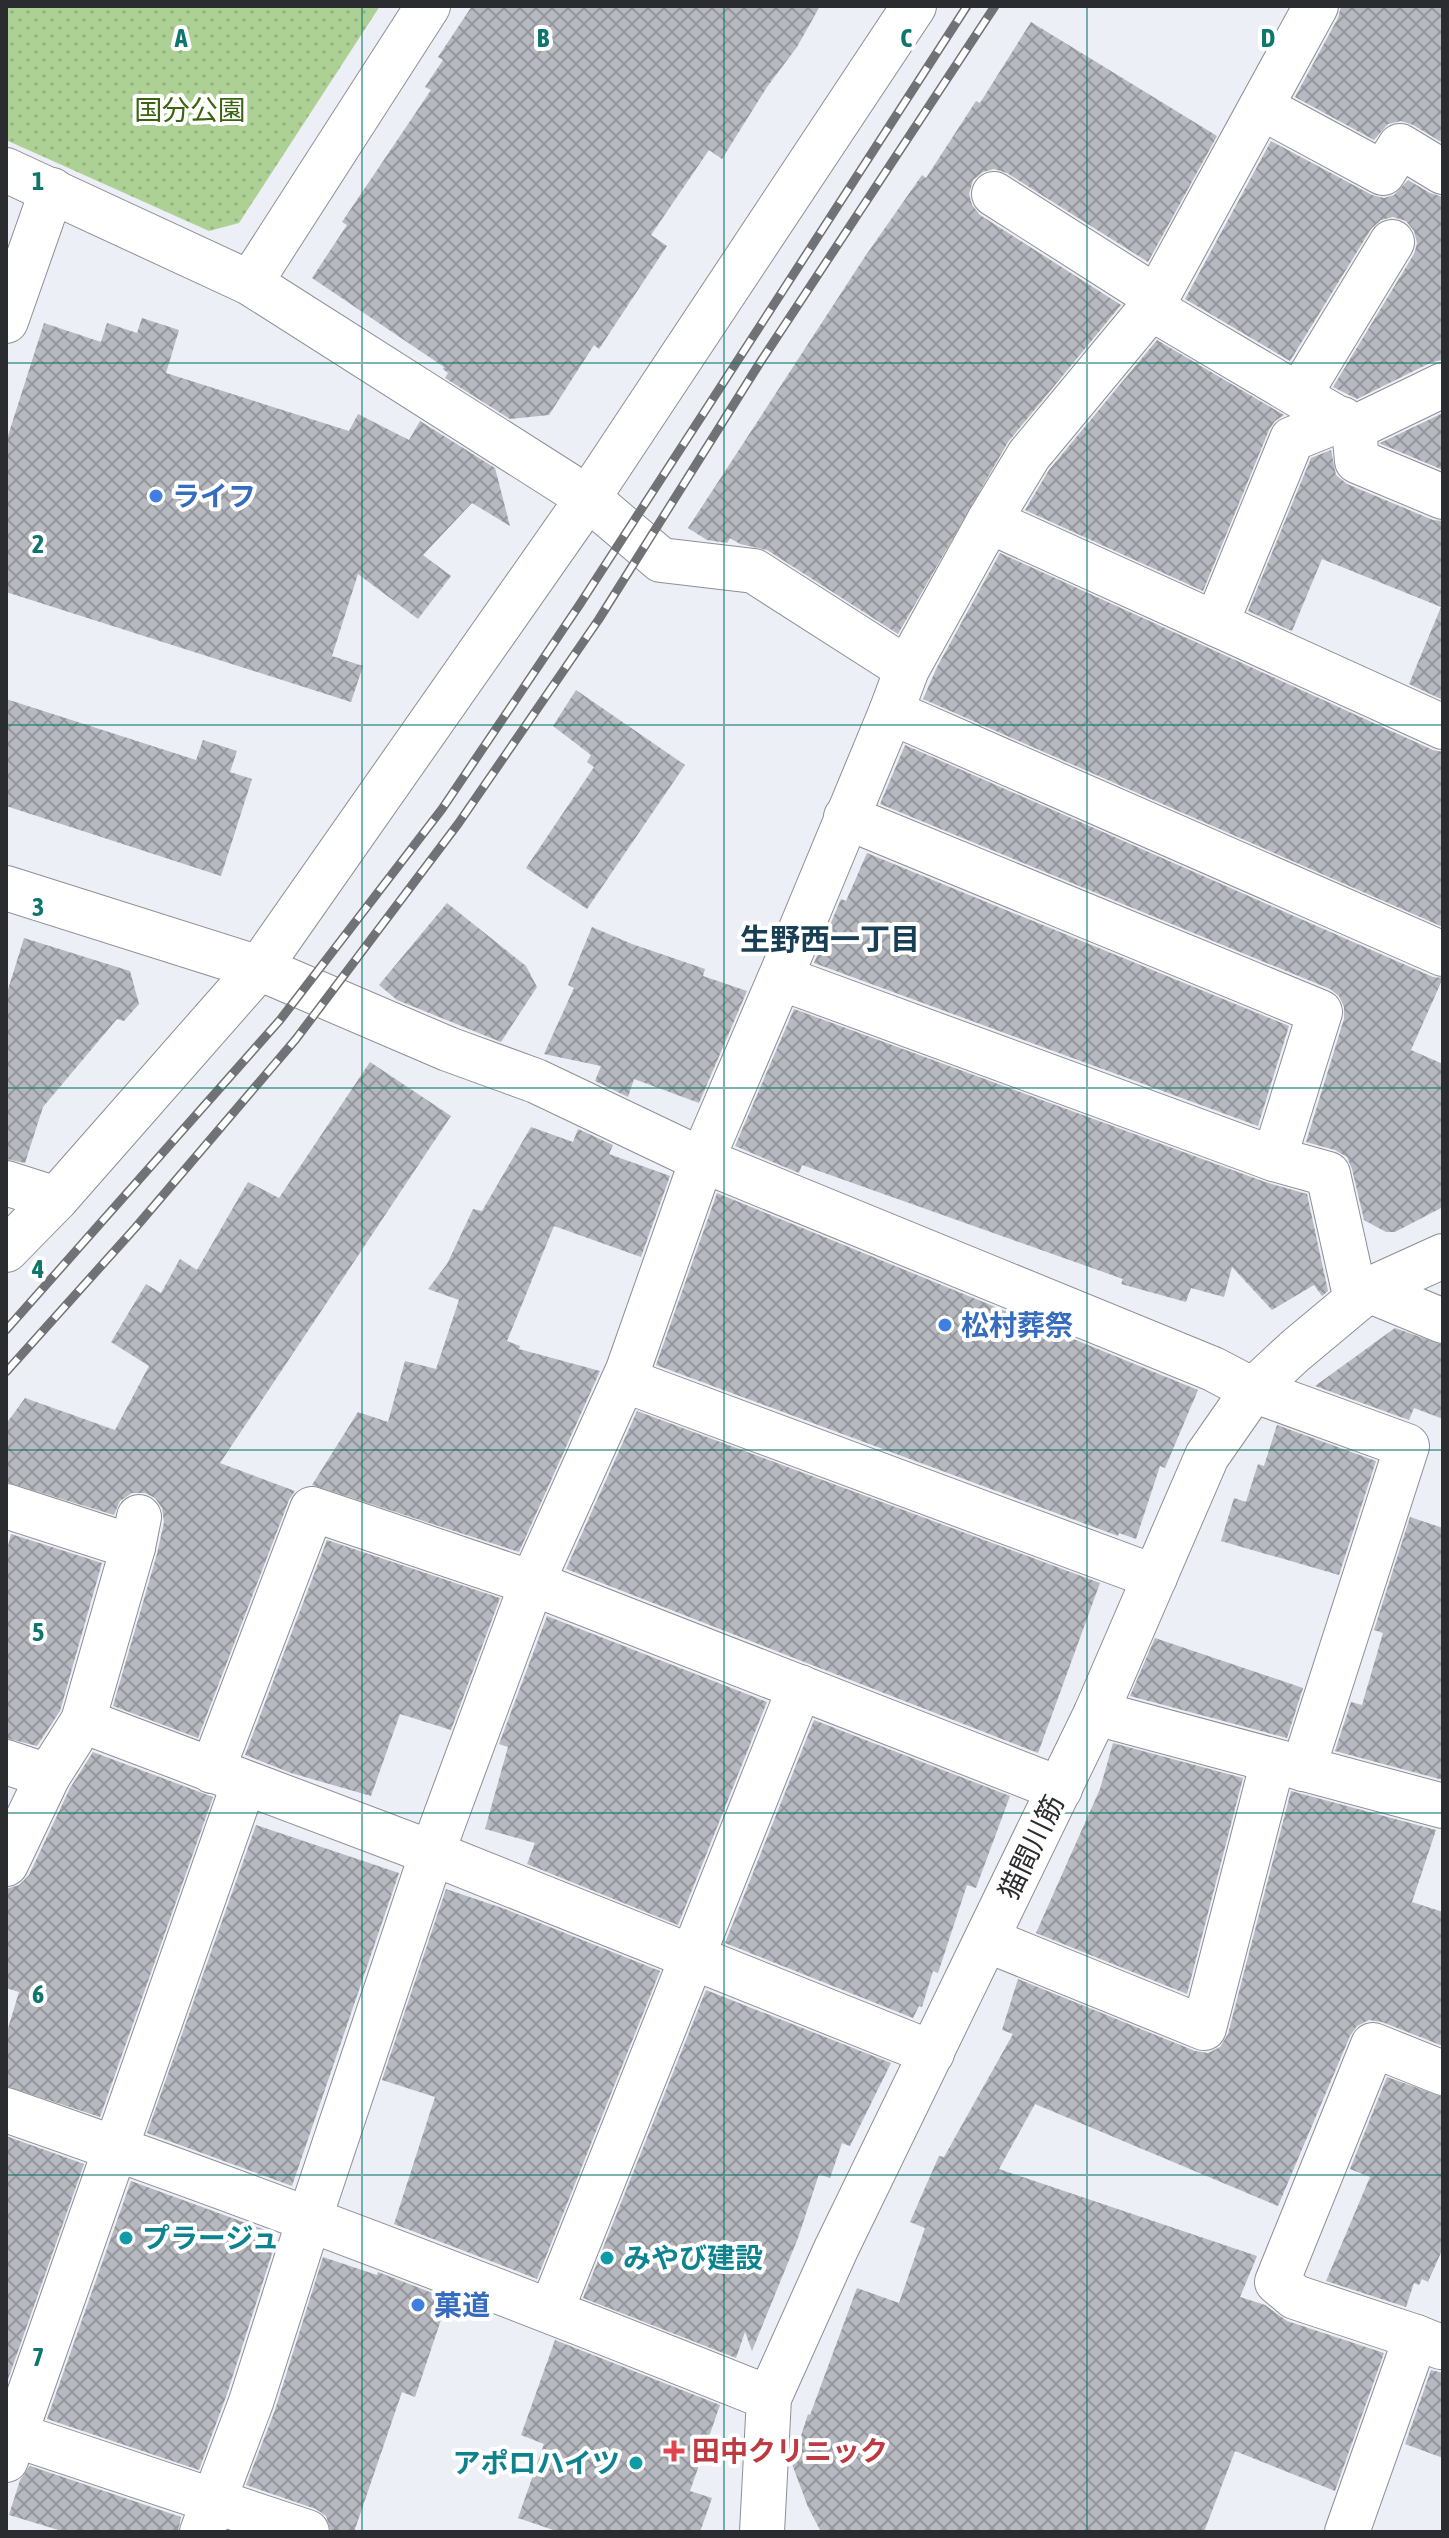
<svg xmlns="http://www.w3.org/2000/svg" width="1449" height="2538" viewBox="0 0 1449 2538" font-family="'Asap Condensed','Noto Sans JP',sans-serif">
<style>
.park{fill:url(#park-dots)}
.building{fill:url(#building-cross-hatch)}
.lines{fill:none;stroke-linecap:round;stroke-linejoin:round}
.minor-casing{stroke:#8d8f96;stroke-width:46}
.minor{stroke:#fff;stroke-width:44}
.rail-casing{stroke:#707276;stroke-width:9}
.rail{stroke:#fff;stroke-width:6;stroke-dasharray:18;stroke-linecap:butt}
.grid{fill:none;stroke:#0f766e;stroke-width:2;stroke-opacity:0.55}
.shop-dot{fill:#3f7fe0;stroke:#fff;stroke-width:3}
.culture-dot{fill:#0f9aa8;stroke:#fff;stroke-width:3}
.health-dot{fill:#e0444e;stroke:#fff;stroke-width:3}
.labels{text-anchor:middle;stroke-width:8;stroke-linejoin:round;paint-order:stroke}
.park-label{font-size:28px;fill:#3a6410;stroke:#fff}
.shop-label{font-size:28px;font-weight:bold;fill:#366cbe;stroke:#fff;text-anchor:start}
.street-label{font-size:28px;fill:#2b2c2f;stroke:#fff}
.culture-label{font-size:28px;font-weight:bold;fill:#0d838f;stroke:#fff;text-anchor:start}
.health-label{font-size:28px;font-weight:bold;fill:#be3a42;stroke:#fff;text-anchor:start}
.neighbourhood-label{font-size:30px;font-weight:bold;fill:#173e55;stroke:#fff}
.grid-label{font-size:26px;text-anchor:middle;font-weight:bold;fill:#0f766e;stroke:#fff;stroke-width:8;stroke-linejoin:round;paint-order:stroke}
</style>
<defs>
<pattern id="park-dots" width="8" height="8" patternUnits="userSpaceOnUse" patternTransform="scale(2)"><rect width="8" height="8" fill="#add195"/><path d="M2 2h.1M6 6h.1" fill="none" stroke="#95b481" stroke-width="1.8" stroke-linecap="round"/></pattern>
<pattern id="building-cross-hatch" width="8" height="8" patternUnits="userSpaceOnUse" patternTransform="scale(2)"><rect width="8" height="8" fill="#b7b9c0"/><path d="M0 0l8 8M0 8l8-8" fill="none" stroke="#95979c"/></pattern>
</defs>
<rect width="100%" height="100%" fill="#edeff7"/>
<path class="park" d="M6 6H380L239 223 209 231 6 140Z"/>
<g class="building">
<path d="M472 6H820L797 47 767 87 722 159 709 150 651 235 667 246 599 349 594 345 549 415 510 419 445 378 448 373 443 369 444 367 312 278 347 225 342 222 431 90 425 87 443 60 438 57Z"/>
<path d="M1341 6H1443V143L1413 125 1401 121 1388 124 1374 140 1295 97 1338 18Z"/>
<path d="M1031 22 1217 136 1148 262 1007 173 994 169 983 172 973 180 969 194 972 205 980 215 1121 305 1008 442 898 634 767 550 740 544 730 538 727 543 707 540 688 528 864 258 922 175 926 178 976 101 980 103Z"/>
<path d="M1271 141 1372 195 1384 198 1394 195 1408 180 1430 193 1443 197V360L1432 362 1357 399 1333 387 1414 254 1417 243 1414 231 1406 221 1393 217 1381 220 1371 229 1290 361 1185 299Z"/>
<path d="M142 318 179 330 166 373 349 431 358 414 409 440 420 421 495 468 510 526 472 503 423 555 451 576 418 619 358 574 332 656 363 666 351 702 6 592V442L44 323 101 342 107 323 137 333Z"/>
<path d="M1157 340 1284 415 1275 421 1269 430 1203 591 1025 510 1049 470Z"/>
<path d="M1443 413V470L1381 444 1380 443Z"/>
<path d="M1331 450 1336 475 1347 484 1433 520 1443 521V700L1409 684 1441 607 1322 559 1292 631 1248 611 1311 458Z"/>
<path d="M1000 553 1433 750 1443 752V927L923 699 937 667Z"/>
<path d="M576 690 685 765 587 909 526 868 594 767 587 762 591 755 553 726Z"/>
<path d="M6 699 196 760 203 740 237 751 230 772 252 779 221 876 6 806Z"/>
<path d="M905 745 1433 977 1443 978 1411 1050 1443 1064V1207L1395 1232H1386L1364 1220 1352 1169 1347 1157 1335 1150 1306 1142 1344 1019V1007L1339 996 1330 989 880 804Z"/>
<path d="M867 853 1289 1026 1258 1126 814 963 841 899 846 901Z"/>
<path d="M447 903 526 966 537 987 501 1042 397 1000 379 985Z"/>
<path d="M592 927 632 944 705 969 703 976 747 991 699 1103 634 1079 628 1097 595 1081 601 1066 544 1054 574 988 568 985Z"/>
<path d="M24 938 130 971 139 1004 124 1021 117 1019 43 1107 25 1163 6 1159V996Z"/>
<path d="M794 1009 1265 1182 1307 1194 1328 1291 1322 1296 1314 1285 1272 1310 1232 1267 1224 1297 1191 1288 1186 1302 1121 1284 1123 1279 802 1165 799 1173 735 1146Z"/>
<path d="M370 1062 451 1116 220 1463 295 1491 289 1500 198 1738 113 1706 157 1554 164 1522 162 1508 155 1498 145 1493H132L120 1501 114 1515 6 1482V1424L25 1398 115 1430 149 1366 111 1342 146 1284 161 1293 180 1259 197 1270 248 1182 279 1198Z"/>
<path d="M531 1127 573 1142 578 1129 613 1145 609 1154 670 1176 641 1257 554 1226 507 1341 520 1346 519 1349 600 1371 519 1552 312 1485 358 1412 388 1422 405 1361 436 1369 459 1300 428 1289 447 1264 473 1209 482 1211Z"/>
<path d="M717 1193 1198 1390 1165 1468 1160 1466 1136 1539 1119 1533 1118 1536 656 1365Z"/>
<path d="M1395 1328 1443 1345V1419L1414 1408 1409 1420 1315 1386Z"/>
<path d="M637 1411 1100 1583 1038 1753 566 1569Z"/>
<path d="M1277 1425 1376 1461 1339 1575 1221 1541 1234 1498 1246 1502 1258 1464 1264 1466Z"/>
<path d="M1410 1517 1443 1528V1780L1335 1751 1351 1702 1362 1705 1383 1633 1374 1630Z"/>
<path d="M11 1534 102 1563 60 1711 37 1746 6 1738V1554Z"/>
<path d="M327 1540 500 1598 451 1730 400 1714 371 1796 291 1773 245 1755Z"/>
<path d="M547 1616 767 1702 678 1925 527 1864 535 1843 485 1829 508 1747 499 1744Z"/>
<path d="M1155 1638 1303 1688 1287 1738 1130 1696Z"/>
<path d="M814 1720 1010 1796 976 1888 967 1885 938 1973 933 1971 922 2007 919 2006 913 2018 725 1943Z"/>
<path d="M1113 1743 1243 1778 1187 1994 1036 1933 1100 1789Z"/>
<path d="M93 1752 213 1797 100 2117 6 2086V2035L19 1992 6 1988V1889L19 1885 29 1875 70 1788Z"/>
<path d="M1291 1791 1436 1830 1412 1902 1443 1912V2046L1382 2022 1369 2020 1357 2026 1350 2036 1278 2206 1035 2104 999 2169 1257 2256 1240 2297 1265 2305 1287 2321 1384 2353 1335 2491 1235 2451 1204 2532H821L808 2507 792 2464 808 2414 810 2415 857 2288 899 2303 925 2228 910 2222 939 2156 944 2157 1013 2034 1002 2030 1018 1979 1195 2051 1208 2053 1220 2047 1228 2034Z"/>
<path d="M256 1825 399 1873 292 2186 147 2133Z"/>
<path d="M446 1889 505 1909 660 1971 537 2279 394 2224 435 2097 382 2080Z"/>
<path d="M706 1990 891 2063 850 2146 842 2143 830 2178 819 2174 798 2238 752 2351 745 2332 736 2358 583 2298Z"/>
<path d="M1387 2077 1443 2097V2248L1428 2282 1422 2279 1419 2285 1414 2283 1406 2307 1326 2281 1370 2177 1350 2169Z"/>
<path d="M6 2136 84 2164 6 2385Z"/>
<path d="M131 2181 276 2234V2241L227 2394 199 2470 47 2419Z"/>
<path d="M323 2257 377 2275 378 2272 448 2299 415 2397 402 2392 354 2532H331L326 2516 316 2509 246 2485 275 2410Z"/>
<path d="M555 2340 720 2405 690 2491 712 2498 700 2532H559L518 2518 544 2444 521 2435Z"/>
<path d="M1431 2370 1443 2373V2458L1405 2444Z"/>
<path d="M30 2466 181 2517 178 2532H65L9 2515 20 2480Z"/>
</g>
<g class="lines">
<defs>
<g id="minor">
<path d="M1261 107 1383 173 1400 146 1443 172"/>
<path d="M6 170 250 283 588 498 661 560 754 571 907 669"/>
<path d="M994 194 1157 298"/>
<path d="M250 283 428 6"/>
<path d="M1151 308 1354 428 1357 461 1443 497"/>
<path d="M6 321 52 190"/>
<path d="M1299 395 1392 242"/>
<path d="M1354 428 1443 385"/>
<path d="M989 521 1443 727"/>
<path d="M1216 624 1292 439 1342 419"/>
<path d="M891 712 1443 954"/>
<path d="M846 817 1320 1012 1274 1159"/>
<path d="M6 888 259 968 448 1049 536 1081 702 1160 1213 1369 1253 1390 1407 1446 1303 1769"/>
<path d="M781 978 1274 1159 1328 1174 1356 1300"/>
<path d="M6 1183 56 1199"/>
<path d="M6 1250 56 1199 259 968 588 498 914 6"/>
<path d="M1368 1290 1443 1321"/>
<path d="M624 1380 1155 1577"/>
<path d="M6 1506 133 1547"/>
<path d="M1096 1713 1443 1806"/>
<path d="M83 1721 133 1547 139 1517"/>
<path d="M6 1762 48 1776"/>
<path d="M212 1771 312 1509 532 1583 1060 1789"/>
<path d="M6 1864 48 1776 83 1721 432 1853 932 2053"/>
<path d="M987 1940 1204 2028 1273 1761"/>
<path d="M6 2110C263 2199 517 2297 769 2398"/>
<path d="M551 2311 800 1687"/>
<path d="M1416 2337 1295 2297 1277 2282 1373 2045 1443 2073"/>
<path d="M6 2432 307 2532"/>
<path d="M6 2460 244 1783"/>
<path d="M202 2532 251 2402 309 2220 432 1853 532 1583 628 1370 702 1160 801 929 891 712 907 669 989 521 1029 455 1151 308 1316 6"/>
<path d="M762 2532 769 2398 836 2249 1096 1713 1207 1456 1253 1390 1295 1351 1368 1290 1443 1256"/>
<path d="M1347 2532 1416 2337 1441 2347"/>
</g>
</defs>
<use href="#minor" class="minor-casing"/>
<use href="#minor" class="minor"/>
<defs>
<g id="rail">
<path d="M6 1330 280 1020 442 809 580 604 967 6"/>
<path d="M6 1372 136 1227 296 1039 458 824 599 619 761 361 995 6"/>
</g>
</defs>
<use href="#rail" class="rail-casing"/>
<use href="#rail" class="rail"/>
</g>
<path class="grid" d="M362 6V2532M724 6V2532M1087 6V2532M6 363H1443M6 725H1443M6 1088H1443M6 1450H1443M6 1813H1443M6 2175H1443"/>
<g class="shop-dot">
<circle cx="156" cy="496" r="8"/>
<circle cx="945" cy="1325" r="8"/>
<circle cx="418" cy="2305" r="8"/>
</g>
<g class="culture-dot">
<circle cx="126" cy="2238" r="8"/>
<circle cx="607" cy="2258" r="8"/>
<circle cx="636" cy="2463" r="8"/>
</g>
<path class="health-dot" d="M670 2439h8v8h8v8h-8v8h-8v-8h-8v-8h8z"/>
<g class="labels">
<g class="park-label">
<text x="190" y="120">国分公園</text>
</g>
<g class="shop-label">
<text x="172" y="506">ライフ</text>
<text x="961" y="1335">松村葬祭</text>
<text x="434" y="2315">菓道</text>
</g>
<g class="street-label">
<text transform="translate(1031 1847) rotate(-64)" y="10">猫間川筋</text>
</g>
<g class="culture-label">
<text x="142" y="2248">プラージュ</text>
<text x="623" y="2268">みやび建設</text>
<text x="620" y="2473" text-anchor="end">アポロハイツ</text>
</g>
<g class="health-label">
<text x="692" y="2461">田中クリニック</text>
</g>
<g class="neighbourhood-label">
<text x="830" y="950">生野西一丁目</text>
</g>
</g>
<g class="grid-label">
<text x="181" y="47">A</text>
<text x="543" y="47">B</text>
<text x="906" y="47">C</text>
<text x="1268" y="47">D</text>
<text x="38" y="190">1</text>
<text x="38" y="553">2</text>
<text x="38" y="916">3</text>
<text x="38" y="1278">4</text>
<text x="38" y="1641">5</text>
<text x="38" y="2003">6</text>
<text x="38" y="2366">7</text>
</g>
<rect width="1449" height="2538" fill="none" stroke="#2b2c2f" stroke-width="16"/>
</svg>
